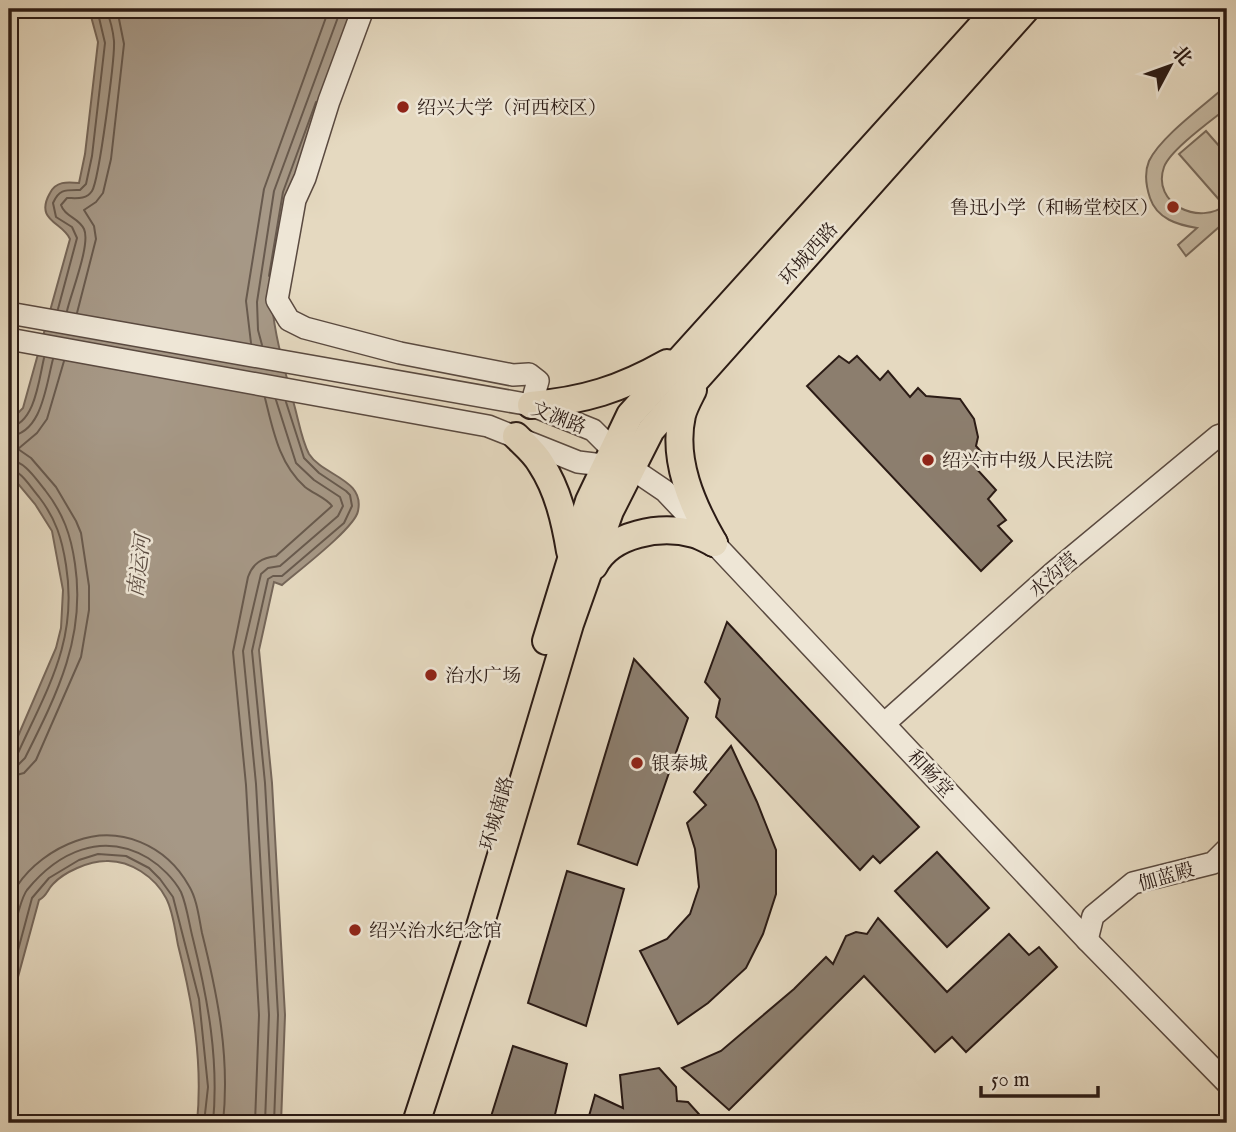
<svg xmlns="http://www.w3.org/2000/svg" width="1236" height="1132" viewBox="0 0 1236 1132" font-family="'IM FELL English','Noto Serif SC',serif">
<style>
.green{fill:#c5b9a3;stroke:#786a5c;stroke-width:2}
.water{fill:#a69886;stroke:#756659;stroke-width:2}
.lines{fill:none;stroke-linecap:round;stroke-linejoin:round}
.shore{stroke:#685a4e;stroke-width:2}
.building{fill:#8c7e6e;stroke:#2b1b15;stroke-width:2}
.minor-casing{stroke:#5a4a40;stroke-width:24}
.major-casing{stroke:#2b1b15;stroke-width:30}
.minor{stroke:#eee6d6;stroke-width:21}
.major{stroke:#e5d9c0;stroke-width:26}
.poi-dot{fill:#8f2418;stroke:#eee6d6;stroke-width:2.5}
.labels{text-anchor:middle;stroke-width:5;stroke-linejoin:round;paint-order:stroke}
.poi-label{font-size:19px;fill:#2b1b15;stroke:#eee6d6;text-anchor:start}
.street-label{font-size:19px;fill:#2b1b15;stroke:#eee6d6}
.water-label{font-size:21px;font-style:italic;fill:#5c4d42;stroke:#eee6d6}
</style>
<rect width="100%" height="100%" fill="#e5d9c0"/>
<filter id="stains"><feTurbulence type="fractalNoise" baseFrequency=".00286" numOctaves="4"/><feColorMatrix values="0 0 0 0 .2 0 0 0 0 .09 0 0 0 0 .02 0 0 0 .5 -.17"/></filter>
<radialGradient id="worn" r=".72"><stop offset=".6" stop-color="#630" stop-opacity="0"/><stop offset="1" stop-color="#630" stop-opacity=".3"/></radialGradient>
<g class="green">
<path d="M1227 85V108C1212 120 1170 150 1164 167 1151 204 1200 227 1227 204V220L1186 256 1178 245 1197 228C1178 225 1157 219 1150 198 1146 186 1144 173 1149 161 1161 136 1205 105 1227 85Z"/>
<path d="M1206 131 1227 155V199L1222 203 1179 154Z"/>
</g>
<path class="water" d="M89 9H357L272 304C275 339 286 374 295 408 299 423 302 441 309 454 323 476 365 479 358 511 355 528 298 571 282 585L274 582 259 650 272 783 285 1015 281 1123H197C203 1062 193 1004 178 945 175 930 173 911 166 898 155 877 130 860 106 861 89 861 64 872 53 884 47 890 47 896 39 900L9 1010V757L56 648 61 628 63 590 52 531 35 504 9 473V422L23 408 70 239C63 222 34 221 50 193 56 181 67 182 79 183L85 154 98 42Z"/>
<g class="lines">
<g class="shore">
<path d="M269 276 283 192 316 102"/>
<path d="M58 309 77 238 72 227 56 217 53 203C59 189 65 190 80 190L86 184 92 156 105 43 97 9"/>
<path d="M67 311C71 293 91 244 84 229 78 217 65 217 61 205L67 198C76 198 86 200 92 191 99 180 115 58 114 41 113 30 110 19 106 9"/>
<path d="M77 313 96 239 94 226 84 210 96 202 103 193 111 159 124 44 117 9"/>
<path d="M251 343 246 301 264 189 329 9"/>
<path d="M262 345 258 330 257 302 274 191 341 9"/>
<path d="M9 427C35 424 39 379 44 358"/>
<path d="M9 436C42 434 46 385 53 359"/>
<path d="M9 460C25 461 35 478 45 490 63 513 71 535 75 564 86 637 57 694 25 758L18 765 9 766"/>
<path d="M9 469C21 470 31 488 39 497 56 519 62 539 66 565 78 640 48 687 18 753L14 757H9"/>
<path d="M9 777 24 773 36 760 81 657 89 610V586L81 533 76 521 56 487 31 458 18 449 37 433 47 419 64 361"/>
<path d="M9 911C11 903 12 893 17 886 30 866 53 849 76 841 120 825 166 845 189 886 197 899 199 918 202 933 218 997 230 1057 223 1123"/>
<path d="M9 951C12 937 20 899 27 890 58 852 102 831 148 858 161 866 174 879 181 892 187 906 189 924 193 939 208 1000 219 1060 213 1123"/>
<path d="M9 984 32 898 49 878 79 860 98 854 126 856 149 868 160 879 173 897 199 999 208 1087 204 1123"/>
<path d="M255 1123 259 1015 246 785 233 652 248 577C253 563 262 558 276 556L332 506C326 498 314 494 305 487 279 464 273 430 265 398"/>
<path d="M265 1123 269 1015 256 784 243 651 261 574 268 568 280 566 338 516 343 506 340 497 314 480 296 463 276 400"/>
<path d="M274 1123 278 1015 265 783 252 651 268 579 273 576H282L344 523 352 506 350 495 346 491 319 473 304 458 286 402"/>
</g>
</g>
<g class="building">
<path d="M839 356 849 363 857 356 880 380 888 371 910 397 918 388 926 396 960 399 974 419 978 437 976 446 984 455 974 466 996 490 988 499 1006 520 998 526 1012 541 981 571 807 386Z"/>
<path d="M727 622 919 827 880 863 873 856 860 870 716 717 720 699 705 682Z"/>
<path d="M634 659 688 718 637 865 578 844Z"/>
<path d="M731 746 757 802 776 850V894L763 934 746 968 708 1003 678 1024 640 951 667 939 690 914 699 887 695 849 687 823 706 805 694 792Z"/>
<path d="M937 852 989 908 947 947 895 891Z"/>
<path d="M567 871 624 889 586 1026 528 1003Z"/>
<path d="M878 918 947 992 1009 934 1029 955 1039 947 1057 967 966 1052 952 1037 935 1052 864 976 729 1110 682 1068 721 1051 794 989 826 957 833 964 846 936 856 932 867 934Z"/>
<path d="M513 1046 567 1064 553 1123H489Z"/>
<path d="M659 1068 676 1087 677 1101 688 1102 707 1123H587L595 1095 623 1108 620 1075Z"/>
</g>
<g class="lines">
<defs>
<g id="minor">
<path d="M363 9 329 101 305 178 295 200 277 300 289 320 305 328 400 353 513 375 529 374 538 381 531 405"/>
<path d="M9 313 531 405 593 430 631 468 665 491 1087 940 1227 1083"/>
<path d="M9 339 488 426 578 462 619 467"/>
<path d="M885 723 1054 572 1218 436 1227 433"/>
<path d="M1087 940 1093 916 1133 883 1213 863 1227 849"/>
</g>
<g id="major">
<path d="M693 390C689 398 684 407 682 415 672 460 692 505 714 543"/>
<path d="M531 405C583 401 621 389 667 363"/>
<path d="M516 436C524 444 535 453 541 464 558 490 565 521 570 551"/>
<path d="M594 566C611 533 661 525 694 534 701 536 708 540 714 543"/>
<path d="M546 641 589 501 630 415 997 9"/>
<path d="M416 1123 477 936 570 624 610 511 651 430 1026 9"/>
</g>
</defs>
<use href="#minor" class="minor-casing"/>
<use href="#major" class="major-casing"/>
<use href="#minor" class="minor"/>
<use href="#major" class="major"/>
</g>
<g class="poi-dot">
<circle cx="403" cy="107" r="7"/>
<circle cx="1173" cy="207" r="7"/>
<circle cx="928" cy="460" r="7"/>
<circle cx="431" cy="675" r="7"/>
<circle cx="637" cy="763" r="7"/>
<circle cx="355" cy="930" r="7"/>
</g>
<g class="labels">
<g class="poi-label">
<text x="417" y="114">绍兴大学（河西校区）</text>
<text x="1159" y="214" text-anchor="end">鲁迅小学（和畅堂校区）</text>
<text x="942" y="467">绍兴市中级人民法院</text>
<text x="445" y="682">治水广场</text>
<text x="651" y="770">银泰城</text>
<text x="369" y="937">绍兴治水纪念馆</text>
</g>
<g class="street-label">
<text transform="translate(808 253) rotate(-48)" y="7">环城西路</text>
<text transform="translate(559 417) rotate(21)" y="7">文渊路</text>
<text transform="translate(1053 574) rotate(-41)" y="7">水沟营</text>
<text transform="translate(931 773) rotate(47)" y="7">和畅堂</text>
<text transform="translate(496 813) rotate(-74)" y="7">环城南路</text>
<text transform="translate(1166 876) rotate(-16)" y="7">伽蓝殿</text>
</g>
<g class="water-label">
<text transform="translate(139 566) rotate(-83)" y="7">南运河</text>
</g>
</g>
<rect width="1236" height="1132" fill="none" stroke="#e5d9c0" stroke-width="35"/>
<rect x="10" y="10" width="1215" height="1111" fill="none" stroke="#2b1b15" stroke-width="3.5"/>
<rect x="18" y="18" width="1201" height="1097" fill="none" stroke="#2b1b15" stroke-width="2"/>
<g transform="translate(1170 66) rotate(49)" stroke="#eee6d6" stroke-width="5" paint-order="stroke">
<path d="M0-5L12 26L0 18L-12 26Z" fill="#2b1b15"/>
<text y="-10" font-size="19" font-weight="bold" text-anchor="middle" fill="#2b1b15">北</text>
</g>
<path d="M981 1086v10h117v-10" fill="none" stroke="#2b1b15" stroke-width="3.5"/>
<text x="991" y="1086" font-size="21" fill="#2b1b15" stroke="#eee6d6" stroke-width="5" paint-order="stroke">50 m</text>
<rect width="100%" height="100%" filter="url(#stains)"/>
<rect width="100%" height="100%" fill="url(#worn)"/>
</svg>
